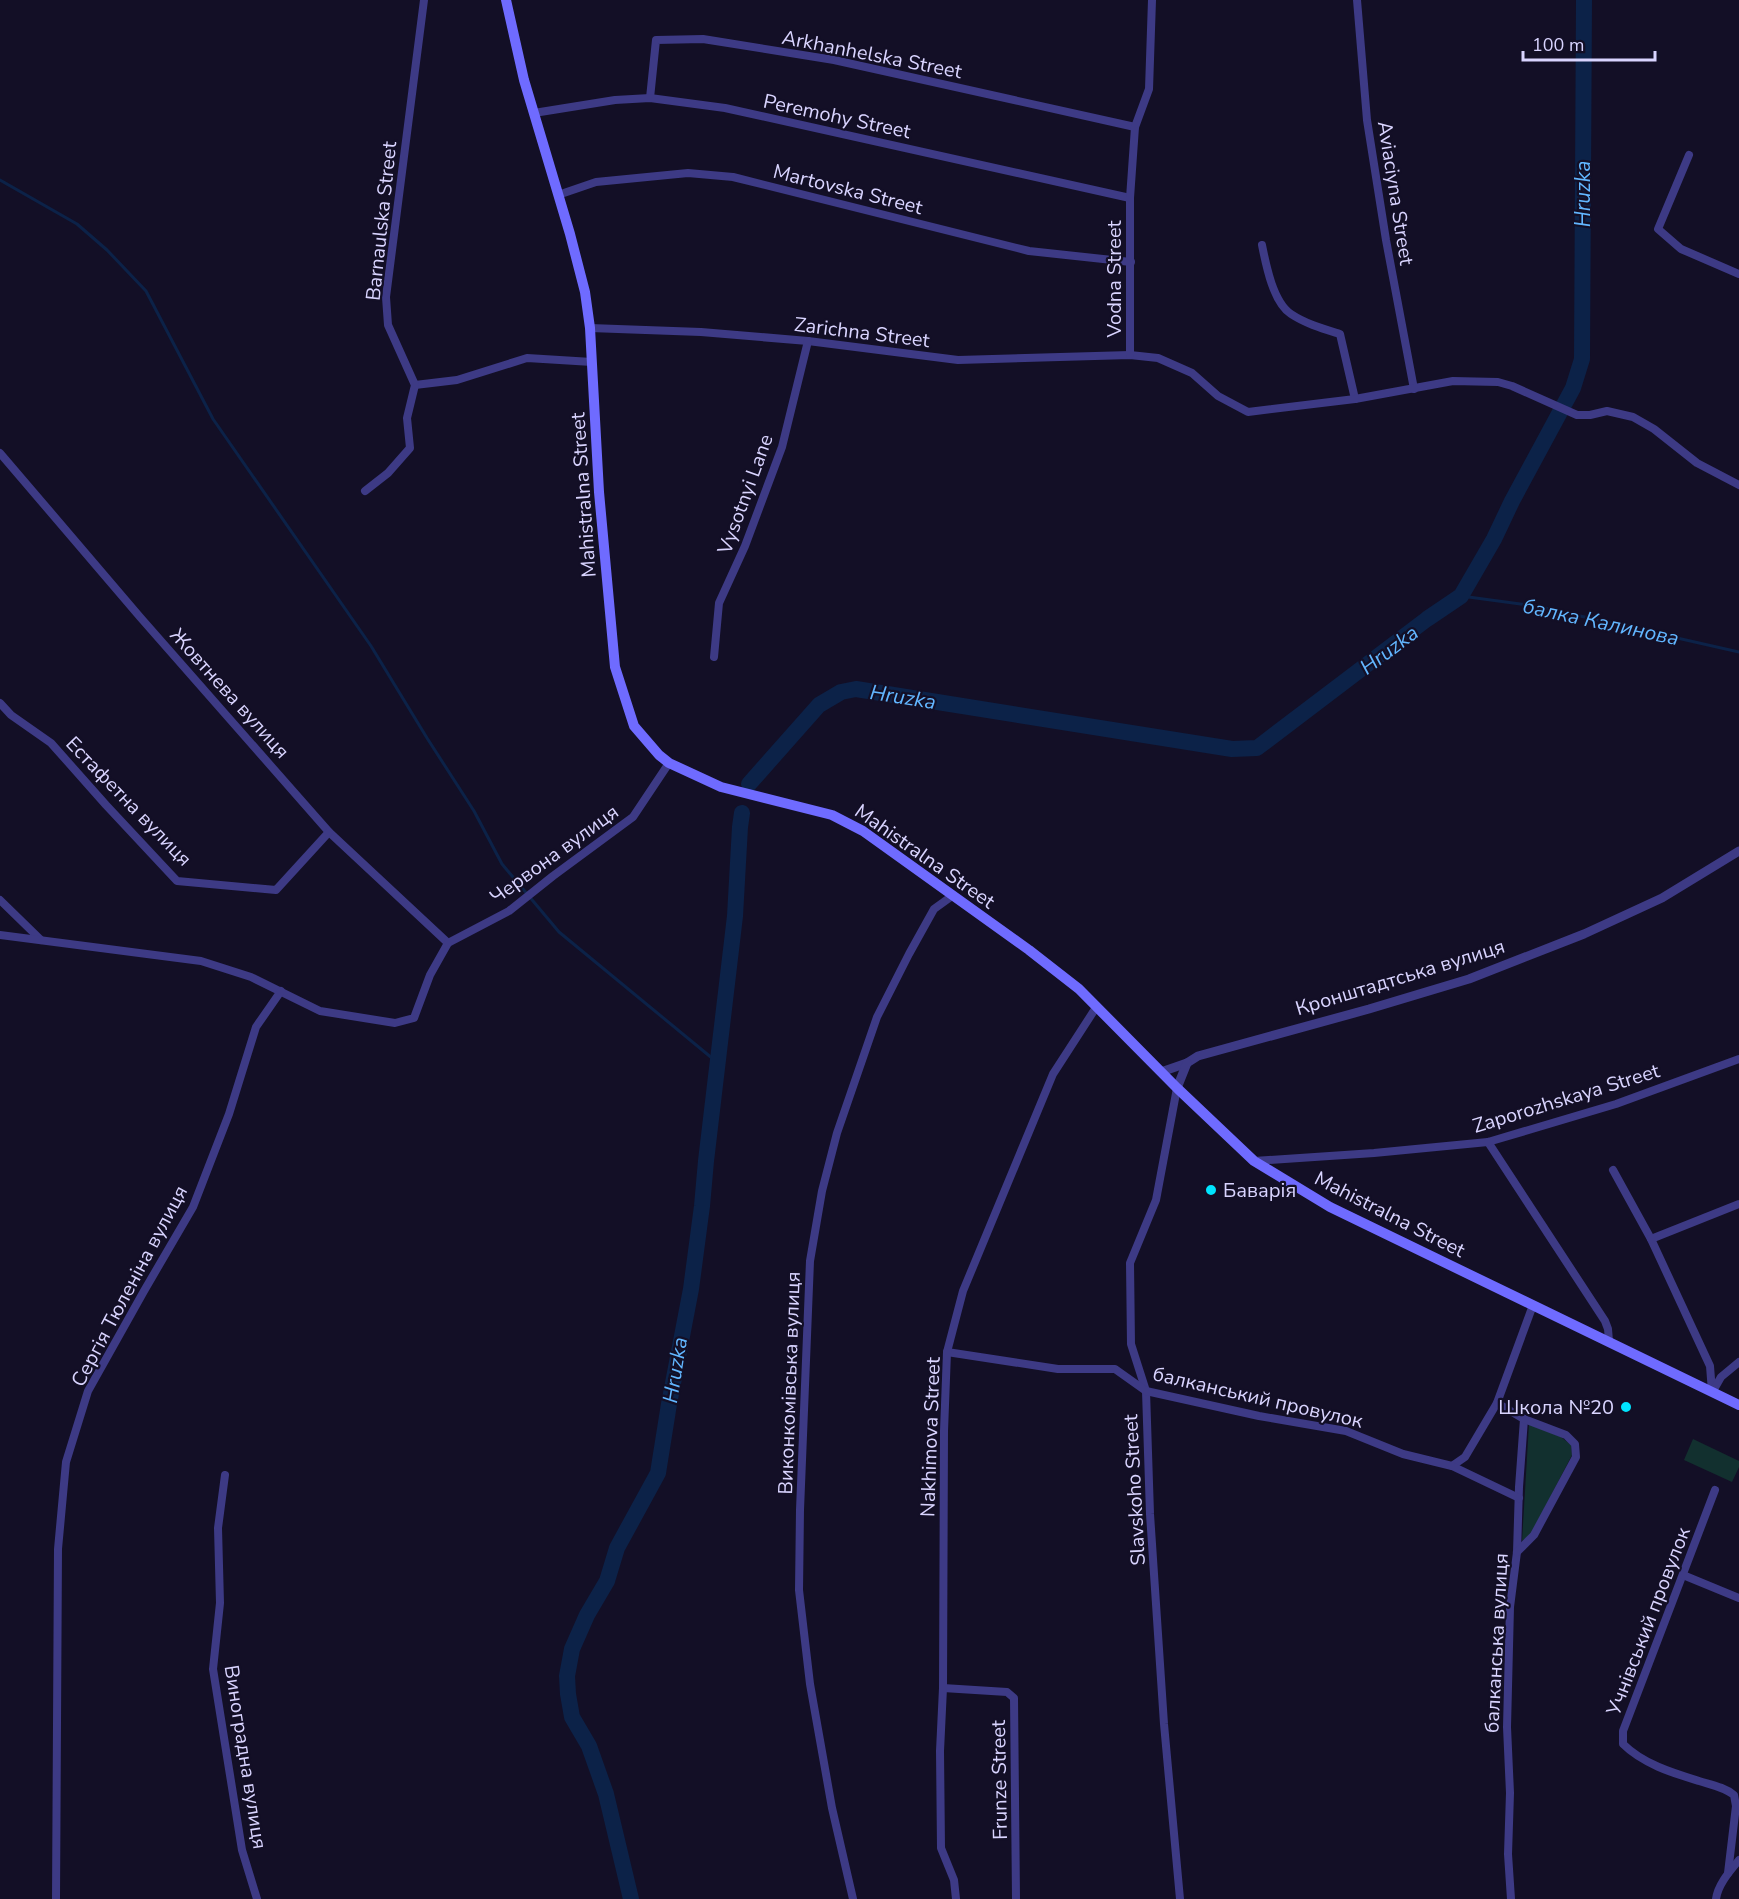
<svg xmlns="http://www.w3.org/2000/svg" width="1739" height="1899" viewBox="0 0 1739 1899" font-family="'Nunito Sans',sans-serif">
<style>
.green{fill:#12302f}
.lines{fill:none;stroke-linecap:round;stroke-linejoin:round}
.stream{stroke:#0c2248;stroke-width:3}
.river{stroke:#0c2248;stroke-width:16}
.minor{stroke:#3d3a85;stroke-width:8}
.tertiary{stroke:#3d3a85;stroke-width:9}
.secondary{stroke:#6f6bff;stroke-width:10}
.poi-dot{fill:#00e5ff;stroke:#130f26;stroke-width:2}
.labels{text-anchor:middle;stroke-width:4.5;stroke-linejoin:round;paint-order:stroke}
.street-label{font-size:20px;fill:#d9d4ff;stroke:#130f26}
.poi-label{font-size:20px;fill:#d9d4ff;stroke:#130f26;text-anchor:start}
.water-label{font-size:21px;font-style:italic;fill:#62b6ff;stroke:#130f26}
</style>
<rect width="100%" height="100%" fill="#130f26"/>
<g class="green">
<path d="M1529 1424 1561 1437 1571 1445 1572 1455 1531 1534 1522 1541Z"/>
<path d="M1693 1439 1739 1461V1467L1732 1482 1684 1460Z"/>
</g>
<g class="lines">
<g class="stream">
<path d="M0 180 77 224 107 250 146 291 213 419 371 646 427 738 474 811 502 864 559 932 718 1063"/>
<path d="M1461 596 1536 606 1739 652"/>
</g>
<g class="river">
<path d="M749 784 819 705 841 692 856 689 1232 749 1257 748 1427 619 1461 596 1494 539 1512 501 1573 388 1582 359 1584 0"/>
<path d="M631 1899 606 1794 589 1746 572 1717 568 1694 567 1676 572 1649 587 1615 607 1581 617 1548 658 1473 669 1404 691 1289 702 1206 706 1161 735 916 740 827 742 813"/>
</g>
<g class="minor">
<path d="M1357 0 1367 120 1386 240 1414 389"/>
<path d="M650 98 656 40 703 39 834 60 1135 127"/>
<path d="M534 113 615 100 650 98 725 108 1130 198"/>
<path d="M1689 155 1658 229 1681 249 1739 274"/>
<path d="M558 195 596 182 688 173 733 177 1029 251 1131 262"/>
<path d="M1262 245C1266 265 1273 302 1291 314 1306 324 1324 329 1340 334L1355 399"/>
<path d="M590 328 701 332 808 341 958 360 1130 355 1158 358 1192 373 1218 396 1248 412 1355 399 1453 381 1498 382 1512 386 1577 415H1590L1607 411 1633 417 1654 429 1697 463 1739 485"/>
<path d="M1130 355V198L1135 127 1149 89 1152 0"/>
<path d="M415 385 457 380 527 358 592 362"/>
<path d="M0 453 140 617 329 832 448 943"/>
<path d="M365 491 388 473 410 448 407 418 415 385 388 325 386 297 424 0"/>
<path d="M714 657 719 603 745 546 782 447 808 341"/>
<path d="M0 703 11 715 51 743 106 805 177 881 276 890 329 832"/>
<path d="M0 900 41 940"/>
<path d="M0 935 201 961 251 977 320 1011 395 1023 414 1018 430 975 448 943 509 911 553 876 633 817 669 763"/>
<path d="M1177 1088 1156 1200 1130 1263 1131 1344 1146 1391 1150 1514 1164 1724 1180 1899"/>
<path d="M1488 1142 1605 1321 1608 1329 1609 1341"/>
<path d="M1254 1161 1374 1153 1488 1142 1616 1104 1739 1059"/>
<path d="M1613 1170 1651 1239 1710 1366 1712 1392"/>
<path d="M1651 1239 1739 1204"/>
<path d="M947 1352 1058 1369H1115L1146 1391 1259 1416 1346 1431 1403 1454 1452 1466 1465 1457 1497 1403 1533 1305"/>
<path d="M1713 1391 1721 1377 1739 1362"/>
<path d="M1497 1403 1524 1419 1519 1487 1517 1552 1510 1607 1507 1727 1510 1793 1508 1854 1511 1899"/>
<path d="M1452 1466 1519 1498"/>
<path d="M225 1475 218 1528 220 1603 213 1669 242 1850 257 1899"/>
<path d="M1715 1490 1623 1731V1744C1643 1764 1673 1773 1699 1781 1712 1785 1724 1787 1734 1795L1736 1806 1728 1873"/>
<path d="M1517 1552 1534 1535 1576 1457 1575 1444 1566 1435 1524 1419"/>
<path d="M1683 1575 1739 1598"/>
<path d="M943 1688 1007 1692 1014 1698 1016 1899"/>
<path d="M56 1899 58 1549 66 1462 88 1391 144 1291 193 1207 229 1114 256 1027 281 991"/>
<path d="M853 1899 832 1808 810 1684 799 1590 800 1510 810 1261 822 1191 837 1133 877 1017 909 954 934 909 952 896"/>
<path d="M956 1899 954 1880 941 1848 940 1751 943 1688 944 1431 947 1352 963 1291 1053 1074 1097 1006"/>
<path d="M1716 1899C1718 1884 1730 1871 1739 1860"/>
</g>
<g class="tertiary">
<path d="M1161 1072 1187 1063 1198 1056 1369 1009 1469 979 1584 934 1662 898 1739 851"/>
<path d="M1177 1088 1187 1063"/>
</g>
<path class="secondary" d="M506 0 524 80 570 234 585 292 590 328 599 492 615 667 634 726 659 755 669 763 721 787 832 815 863 831 1029 950 1079 989 1177 1088 1254 1161 1330 1207 1739 1405"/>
</g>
<g class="poi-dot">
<circle cx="1211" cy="1190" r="6"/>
<circle cx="1626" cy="1407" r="6"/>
</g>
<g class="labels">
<g class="street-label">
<text transform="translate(872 54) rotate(11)" y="7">Arkhanhelska Street</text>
<text transform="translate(837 116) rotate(12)" y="7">Peremohy Street</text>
<text transform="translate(848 189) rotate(14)" y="7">Martovska Street</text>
<text transform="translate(1396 193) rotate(81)" y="7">Aviaciyna Street</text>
<text transform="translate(381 221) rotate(-84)" y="7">Barnaulska Street</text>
<text transform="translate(1114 279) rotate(-90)" y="7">Vodna Street</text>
<text transform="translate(862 332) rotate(7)" y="7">Zarichna Street</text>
<text transform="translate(745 494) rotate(-70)" y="7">Vysotnyi Lane</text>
<text transform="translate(583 495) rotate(-94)" y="7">Mahistralna Street</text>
<text transform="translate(230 693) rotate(48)" y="7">Жовтнева вулиця</text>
<text transform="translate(129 801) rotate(46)" y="7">Естафетна вулиця</text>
<text transform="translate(554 854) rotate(-36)" y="7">Червона вулиця</text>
<text transform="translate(925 856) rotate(35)" y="7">Mahistralna Street</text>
<text transform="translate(1400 977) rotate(-17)" y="7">Кронштадтська вулиця</text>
<text transform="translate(1566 1098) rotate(-17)" y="7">Zaporozhskaya Street</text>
<text transform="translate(1390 1214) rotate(27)" y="7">Mahistralna Street</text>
<text transform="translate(129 1286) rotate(-62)" y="7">Сергія Тюленіна вулиця</text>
<text transform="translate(789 1383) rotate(-88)" y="7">Виконкомівська вулиця</text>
<text transform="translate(1258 1397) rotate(13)" y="7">балканський провулок</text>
<text transform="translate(930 1437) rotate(-88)" y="7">Nakhimova Street</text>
<text transform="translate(1134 1490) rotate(-93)" y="7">Slavskoho Street</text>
<text transform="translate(1648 1621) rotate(-69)" y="7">Учнівський провулок</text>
<text transform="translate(1496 1643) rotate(-87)" y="7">балканська вулиця</text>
<text transform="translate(246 1757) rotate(81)" y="7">Виноградна вулиця</text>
<text transform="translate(999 1780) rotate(-91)" y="7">Frunze Street</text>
</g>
<g class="poi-label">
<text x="1223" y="1197">Баварія</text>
<text x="1614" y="1414" text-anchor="end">Школа №20</text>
</g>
<g class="water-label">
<text transform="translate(1583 194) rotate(-90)" y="7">Hruzka</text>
<text transform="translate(1601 622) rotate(12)" y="7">балка Калинова</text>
<text transform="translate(1389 650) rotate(-37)" y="7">Hruzka</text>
<text transform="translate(903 697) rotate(9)" y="7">Hruzka</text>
<text transform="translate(675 1370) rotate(-81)" y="7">Hruzka</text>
</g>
</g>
<path d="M1523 51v9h132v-9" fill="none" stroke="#d9d4ff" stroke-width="3"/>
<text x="1532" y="51" font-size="18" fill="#d9d4ff" stroke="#130f26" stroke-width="4.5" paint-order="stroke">100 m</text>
</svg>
